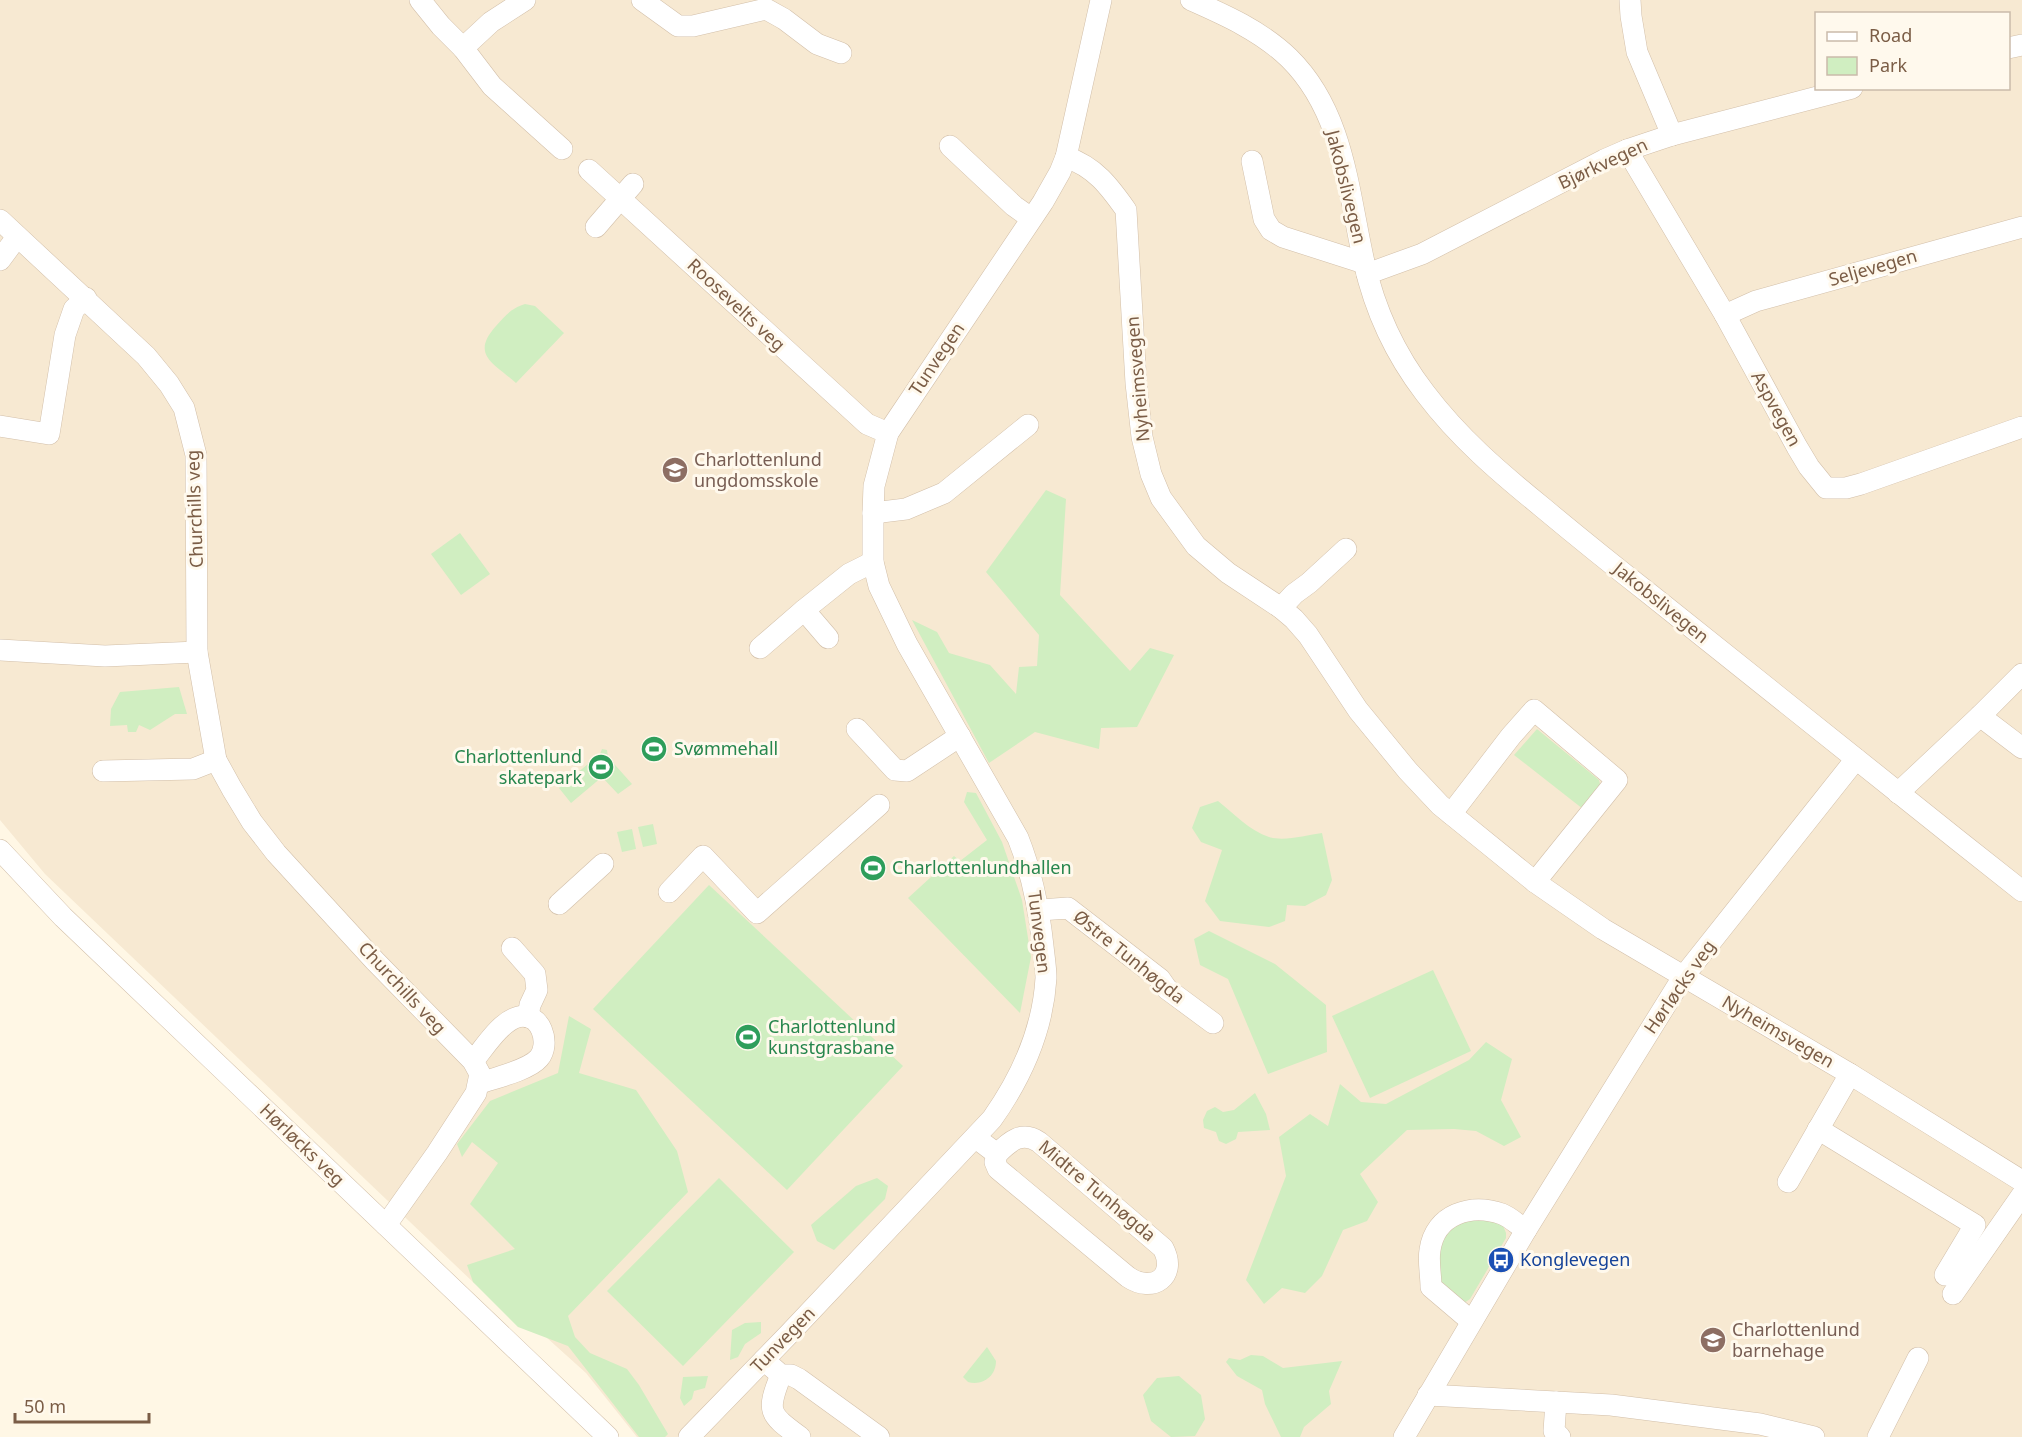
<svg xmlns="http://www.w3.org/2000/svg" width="2022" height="1437" viewBox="0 0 2022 1437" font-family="'Noto Sans',sans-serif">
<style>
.residential{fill:#f7e9d2;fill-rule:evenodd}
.green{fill:#d0eec1}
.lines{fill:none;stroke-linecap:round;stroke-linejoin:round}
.minor-casing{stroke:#d2bfa9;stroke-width:22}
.minor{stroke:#fff;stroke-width:21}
.labels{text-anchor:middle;stroke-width:6;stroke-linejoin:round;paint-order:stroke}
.street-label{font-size:18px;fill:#7b5d46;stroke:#fff9ed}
.education-label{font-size:18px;fill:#785e54;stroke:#fff9ed;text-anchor:start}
.leisure-label{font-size:18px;fill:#27864d;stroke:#fff9ed;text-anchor:start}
.transit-label{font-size:18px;fill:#164399;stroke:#fff9ed;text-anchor:start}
</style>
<rect width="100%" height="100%" fill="#fff7e5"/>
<path class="residential" d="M0 0H2022V1437H637L586 1373 546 1337 474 1283 45 874 0 820ZM1816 14H2008V88H1816Z"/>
<g class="green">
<path d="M525 304 535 306 564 333 516 383C494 363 470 355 496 326 506 315 510 309 525 304Z"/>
<path d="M1046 490 1066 499 1060 595 1130 671 1150 648 1174 655 1137 727 1101 728 1099 749 1035 732 989 763 912 620 937 632 949 653 990 665 1016 694 1019 667 1037 666 1039 635 986 572Z"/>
<path d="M460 533 490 574 461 595 431 554Z"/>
<path d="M179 687 187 714H175L150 730 139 725 136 732H128L127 725 110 726 111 709 120 692Z"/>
<path d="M1537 729 1599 780 1600 784 1583 809 1514 755Z"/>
<path d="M602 749 607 750 608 757 632 784 618 794 602 777 571 803 559 788 600 754Z"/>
<path d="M967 792 976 793 1002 842 1022 900 1031 957 1020 1013 908 898 954 856 960 861 987 840 964 802Z"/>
<path d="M1218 801C1233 813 1250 831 1269 837 1284 842 1306 835 1322 833L1332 880 1326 895 1305 906 1287 905 1285 921 1269 927 1220 921 1205 901 1222 850 1201 842 1192 828 1200 807Z"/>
<path d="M653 824 657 844 643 847 638 827Z"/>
<path d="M632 829 636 849 622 852 617 832Z"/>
<path d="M709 885 903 1066 787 1190 593 1009Z"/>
<path d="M1209 931 1275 964 1326 1005 1327 1052 1268 1074 1228 979 1200 965 1194 939Z"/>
<path d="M1433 970 1471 1051 1370 1098 1332 1016Z"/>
<path d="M569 1016 591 1029 579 1073 636 1090 677 1151 688 1192 568 1316 575 1337 590 1353 627 1369 639 1385 668 1434 665 1437H639L568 1346 518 1327 473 1282 467 1265 515 1249 470 1204 498 1163 472 1142 462 1157 457 1144 490 1101 558 1073Z"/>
<path d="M1486 1042 1512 1059 1501 1100 1521 1137 1504 1146 1476 1131 1454 1129 1407 1130 1360 1174 1378 1202 1367 1221 1343 1230 1322 1276 1305 1293 1282 1288 1264 1304 1246 1280 1286 1176 1279 1137 1310 1114 1328 1126 1340 1084 1361 1102 1386 1104 1469 1060Z"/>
<path d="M1255 1093 1266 1114 1270 1130 1238 1132 1236 1139 1226 1144 1219 1141 1216 1132 1204 1128 1203 1120 1207 1111 1215 1107 1223 1112 1234 1110Z"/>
<path d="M719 1178 794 1252 683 1366 607 1291Z"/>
<path d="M877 1178 888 1186 885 1199 834 1250 817 1241 811 1225 856 1186Z"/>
<path d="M1467 1217 1502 1223 1506 1233V1238L1470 1299 1461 1305 1437 1282 1441 1235Z"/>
<path d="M761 1322V1333L745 1344 738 1357 730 1360 732 1330 745 1323Z"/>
<path d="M987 1347 996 1361C996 1376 983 1386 968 1382L963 1377Z"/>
<path d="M1251 1355 1263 1356 1283 1368 1342 1361 1329 1391 1331 1404 1304 1427 1300 1437H1281L1265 1404 1262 1390 1237 1376 1226 1362 1229 1358 1240 1360Z"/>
<path d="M708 1376 705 1388 694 1391 692 1399 684 1406 680 1398 683 1377Z"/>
<path d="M1179 1376 1201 1395 1205 1419 1195 1436 1171 1437 1151 1421 1143 1395 1157 1378Z"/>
</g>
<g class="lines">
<defs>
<g id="minor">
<path d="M420 0 441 26 463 48 492 86 562 149"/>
<path d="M642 0 678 26H693L766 9 784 19 817 44 841 53"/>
<path d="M1191 0C1225 15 1261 31 1289 58 1344 112 1348 191 1364 262 1375 311 1395 354 1425 393 1459 438 1499 472 1542 507 1578 537 1614 566 1651 595 1775 694 1898 793 2022 891"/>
<path d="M1630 0 1631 16 1637 52 1672 135"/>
<path d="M463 48 491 22 525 0"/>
<path d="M2008 48 2022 45"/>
<path d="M950 146 1014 206 1031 218"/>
<path d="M1627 150 1725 315 1797 447 1809 467 1826 488H1846L1861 484 2022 427"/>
<path d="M1066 157C1095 167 1109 186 1126 210L1136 383 1142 437 1151 474 1161 498 1196 546 1228 573 1281 608 1294 619 1308 635 1358 710 1408 771 1440 805 1535 882 1603 929 1850 1074 2022 1181"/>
<path d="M1252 161 1264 219 1271 230 1283 237 1364 263"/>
<path d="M589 170 867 424 888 433"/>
<path d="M0 220 146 356 169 384 184 408 196 455 197 652 216 760 232 789 252 822 276 853 375 961 473 1061 480 1074 476 1093 437 1153 386 1225"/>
<path d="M596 227 633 184"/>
<path d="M0 260 17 237"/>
<path d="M1367 274 1422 254 1604 160 1627 150 1672 135 1852 88"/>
<path d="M1725 315 1756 301 2022 227"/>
<path d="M0 426 49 434 65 335 74 309 86 298"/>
<path d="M873 513 906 509 944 493 1028 425"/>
<path d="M1281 608 1294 594 1309 583 1346 549"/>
<path d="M828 638 804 610 849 574 873 562"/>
<path d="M760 648 804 610"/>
<path d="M0 650 105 656 197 652"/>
<path d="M1980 716 2022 748"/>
<path d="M857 729 895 770 907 771 960 736"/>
<path d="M103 771 193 769 216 760"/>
<path d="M1898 793 1980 716 2022 674"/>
<path d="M1451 814 1511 736 1534 710 1617 780 1535 882"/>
<path d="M0 850 63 917 608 1437"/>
<path d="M669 892 703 856 757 913 879 805"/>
<path d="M559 904 603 864"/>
<path d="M1040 910 1068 908 1160 979 1167 989 1213 1023"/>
<path d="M512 948 535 974 537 990 530 1005 528 1017"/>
<path d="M473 1061C485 1047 500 1022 518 1017 541 1011 551 1044 539 1058 529 1070 495 1078 480 1083"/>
<path d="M1818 1129 1975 1225 1945 1275"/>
<path d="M976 1138 997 1154C1009 1142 1022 1130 1039 1142L1163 1248C1178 1276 1153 1294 1128 1277L998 1169 995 1162 997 1154"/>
<path d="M1788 1182 1850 1074"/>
<path d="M1953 1294 2022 1195"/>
<path d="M1471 1321 1431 1287C1431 1275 1428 1261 1430 1250 1435 1214 1471 1203 1502 1214 1510 1217 1518 1225 1526 1230"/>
<path d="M764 1360 781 1375H791L799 1379 879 1437"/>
<path d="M781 1375C766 1412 769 1414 800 1437"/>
<path d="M1428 1395 1611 1405 1760 1424 1814 1437"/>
<path d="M1556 1402 1554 1431 1560 1437"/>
<path d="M689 1437 789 1334 992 1119C1021 1078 1043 1029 1046 978 1046 968 1044 956 1043 946 1039 909 1032 873 1018 838L907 644 879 586 873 562V513L874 486 888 433 1043 202 1060 172 1066 157 1101 0"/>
<path d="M1404 1437 1526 1230 1683 977 1856 759"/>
<path d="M1878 1437 1918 1358"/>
</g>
</defs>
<use href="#minor" class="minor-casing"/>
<use href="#minor" class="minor"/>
</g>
<defs>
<symbol id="school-disc" viewBox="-11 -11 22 22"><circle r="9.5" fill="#8d6e63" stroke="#fff9ed"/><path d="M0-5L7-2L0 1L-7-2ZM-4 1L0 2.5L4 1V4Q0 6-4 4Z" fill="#fff"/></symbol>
<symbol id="stadium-disc" viewBox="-11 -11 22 22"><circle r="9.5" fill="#2e9e5b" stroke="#fff9ed"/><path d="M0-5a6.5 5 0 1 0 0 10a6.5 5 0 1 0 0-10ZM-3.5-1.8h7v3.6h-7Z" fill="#fff"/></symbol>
<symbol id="bus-disc" viewBox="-11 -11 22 22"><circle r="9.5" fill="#1a4fb4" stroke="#fff9ed"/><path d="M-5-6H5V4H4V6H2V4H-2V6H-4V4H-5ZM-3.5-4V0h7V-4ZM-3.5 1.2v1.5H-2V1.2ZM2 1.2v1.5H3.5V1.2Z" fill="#fff"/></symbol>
</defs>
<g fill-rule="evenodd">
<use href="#school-disc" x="660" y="455" width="30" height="30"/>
<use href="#stadium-disc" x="639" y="734" width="30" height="30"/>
<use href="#stadium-disc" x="586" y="752" width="30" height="30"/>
<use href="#stadium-disc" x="858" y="853" width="30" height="30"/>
<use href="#stadium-disc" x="733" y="1022" width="30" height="30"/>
<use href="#bus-disc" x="1486" y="1245" width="30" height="30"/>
<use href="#school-disc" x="1698" y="1325" width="30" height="30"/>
</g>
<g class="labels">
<g class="street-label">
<text transform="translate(1603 164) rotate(-25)" y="6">Bjørkvegen</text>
<text transform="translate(1346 187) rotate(76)" y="6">Jakobslivegen</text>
<text transform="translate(1873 268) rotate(-16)" y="6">Seljevegen</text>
<text transform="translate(736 305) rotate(43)" y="6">Roosevelts veg</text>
<text transform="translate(937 359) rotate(-56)" y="6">Tunvegen</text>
<text transform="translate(1138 379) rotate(-95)" y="6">Nyheimsvegen</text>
<text transform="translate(1776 409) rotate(61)" y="6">Aspvegen</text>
<text transform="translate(195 509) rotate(-92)" y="6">Churchills veg</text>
<text transform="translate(1661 603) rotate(39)" y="6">Jakobslivegen</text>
<text transform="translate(1039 932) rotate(83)" y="6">Tunvegen</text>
<text transform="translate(1129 957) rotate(39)" y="6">Østre Tunhøgda</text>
<text transform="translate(1680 987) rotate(-55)" y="6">Hørløcks veg</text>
<text transform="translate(402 988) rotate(47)" y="6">Churchills veg</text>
<text transform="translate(1778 1032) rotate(30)" y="6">Nyheimsvegen</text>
<text transform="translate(302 1145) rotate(44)" y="6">Hørløcks veg</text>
<text transform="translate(1097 1191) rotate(40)" y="6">Midtre Tunhøgda</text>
<text transform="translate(783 1340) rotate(-46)" y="6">Tunvegen</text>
</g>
<g class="education-label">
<text x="694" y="466">Charlottenlund<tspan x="694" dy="21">ungdomsskole</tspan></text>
<text x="1732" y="1336">Charlottenlund<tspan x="1732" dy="21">barnehage</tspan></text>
</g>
<g class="leisure-label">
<text x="674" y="755">Svømmehall</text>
<text x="582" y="763" text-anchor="end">Charlottenlund<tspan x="582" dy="21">skatepark</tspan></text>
<text x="892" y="874">Charlottenlundhallen</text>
<text x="768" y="1033">Charlottenlund<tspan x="768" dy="21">kunstgrasbane</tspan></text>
</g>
<g class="transit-label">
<text x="1520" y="1266">Konglevegen</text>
</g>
</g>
<rect x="1815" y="12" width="195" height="78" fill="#fff9ed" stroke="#cabbaa" stroke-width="1.5"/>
<rect x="1827" y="32" width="30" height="9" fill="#ffffff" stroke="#cabbaa" stroke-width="1.5"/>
<text x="1869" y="42" font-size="18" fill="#7b5d46">Road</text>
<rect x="1827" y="57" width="30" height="18" fill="#d0eec1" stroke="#cabbaa" stroke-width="1.5"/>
<text x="1869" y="72" font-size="18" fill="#7b5d46">Park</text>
<path d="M15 1413v9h134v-9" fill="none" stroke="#7b5d46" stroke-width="3"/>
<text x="24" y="1413" font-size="18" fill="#7b5d46" stroke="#fff9ed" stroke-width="4.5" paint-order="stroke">50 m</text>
</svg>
